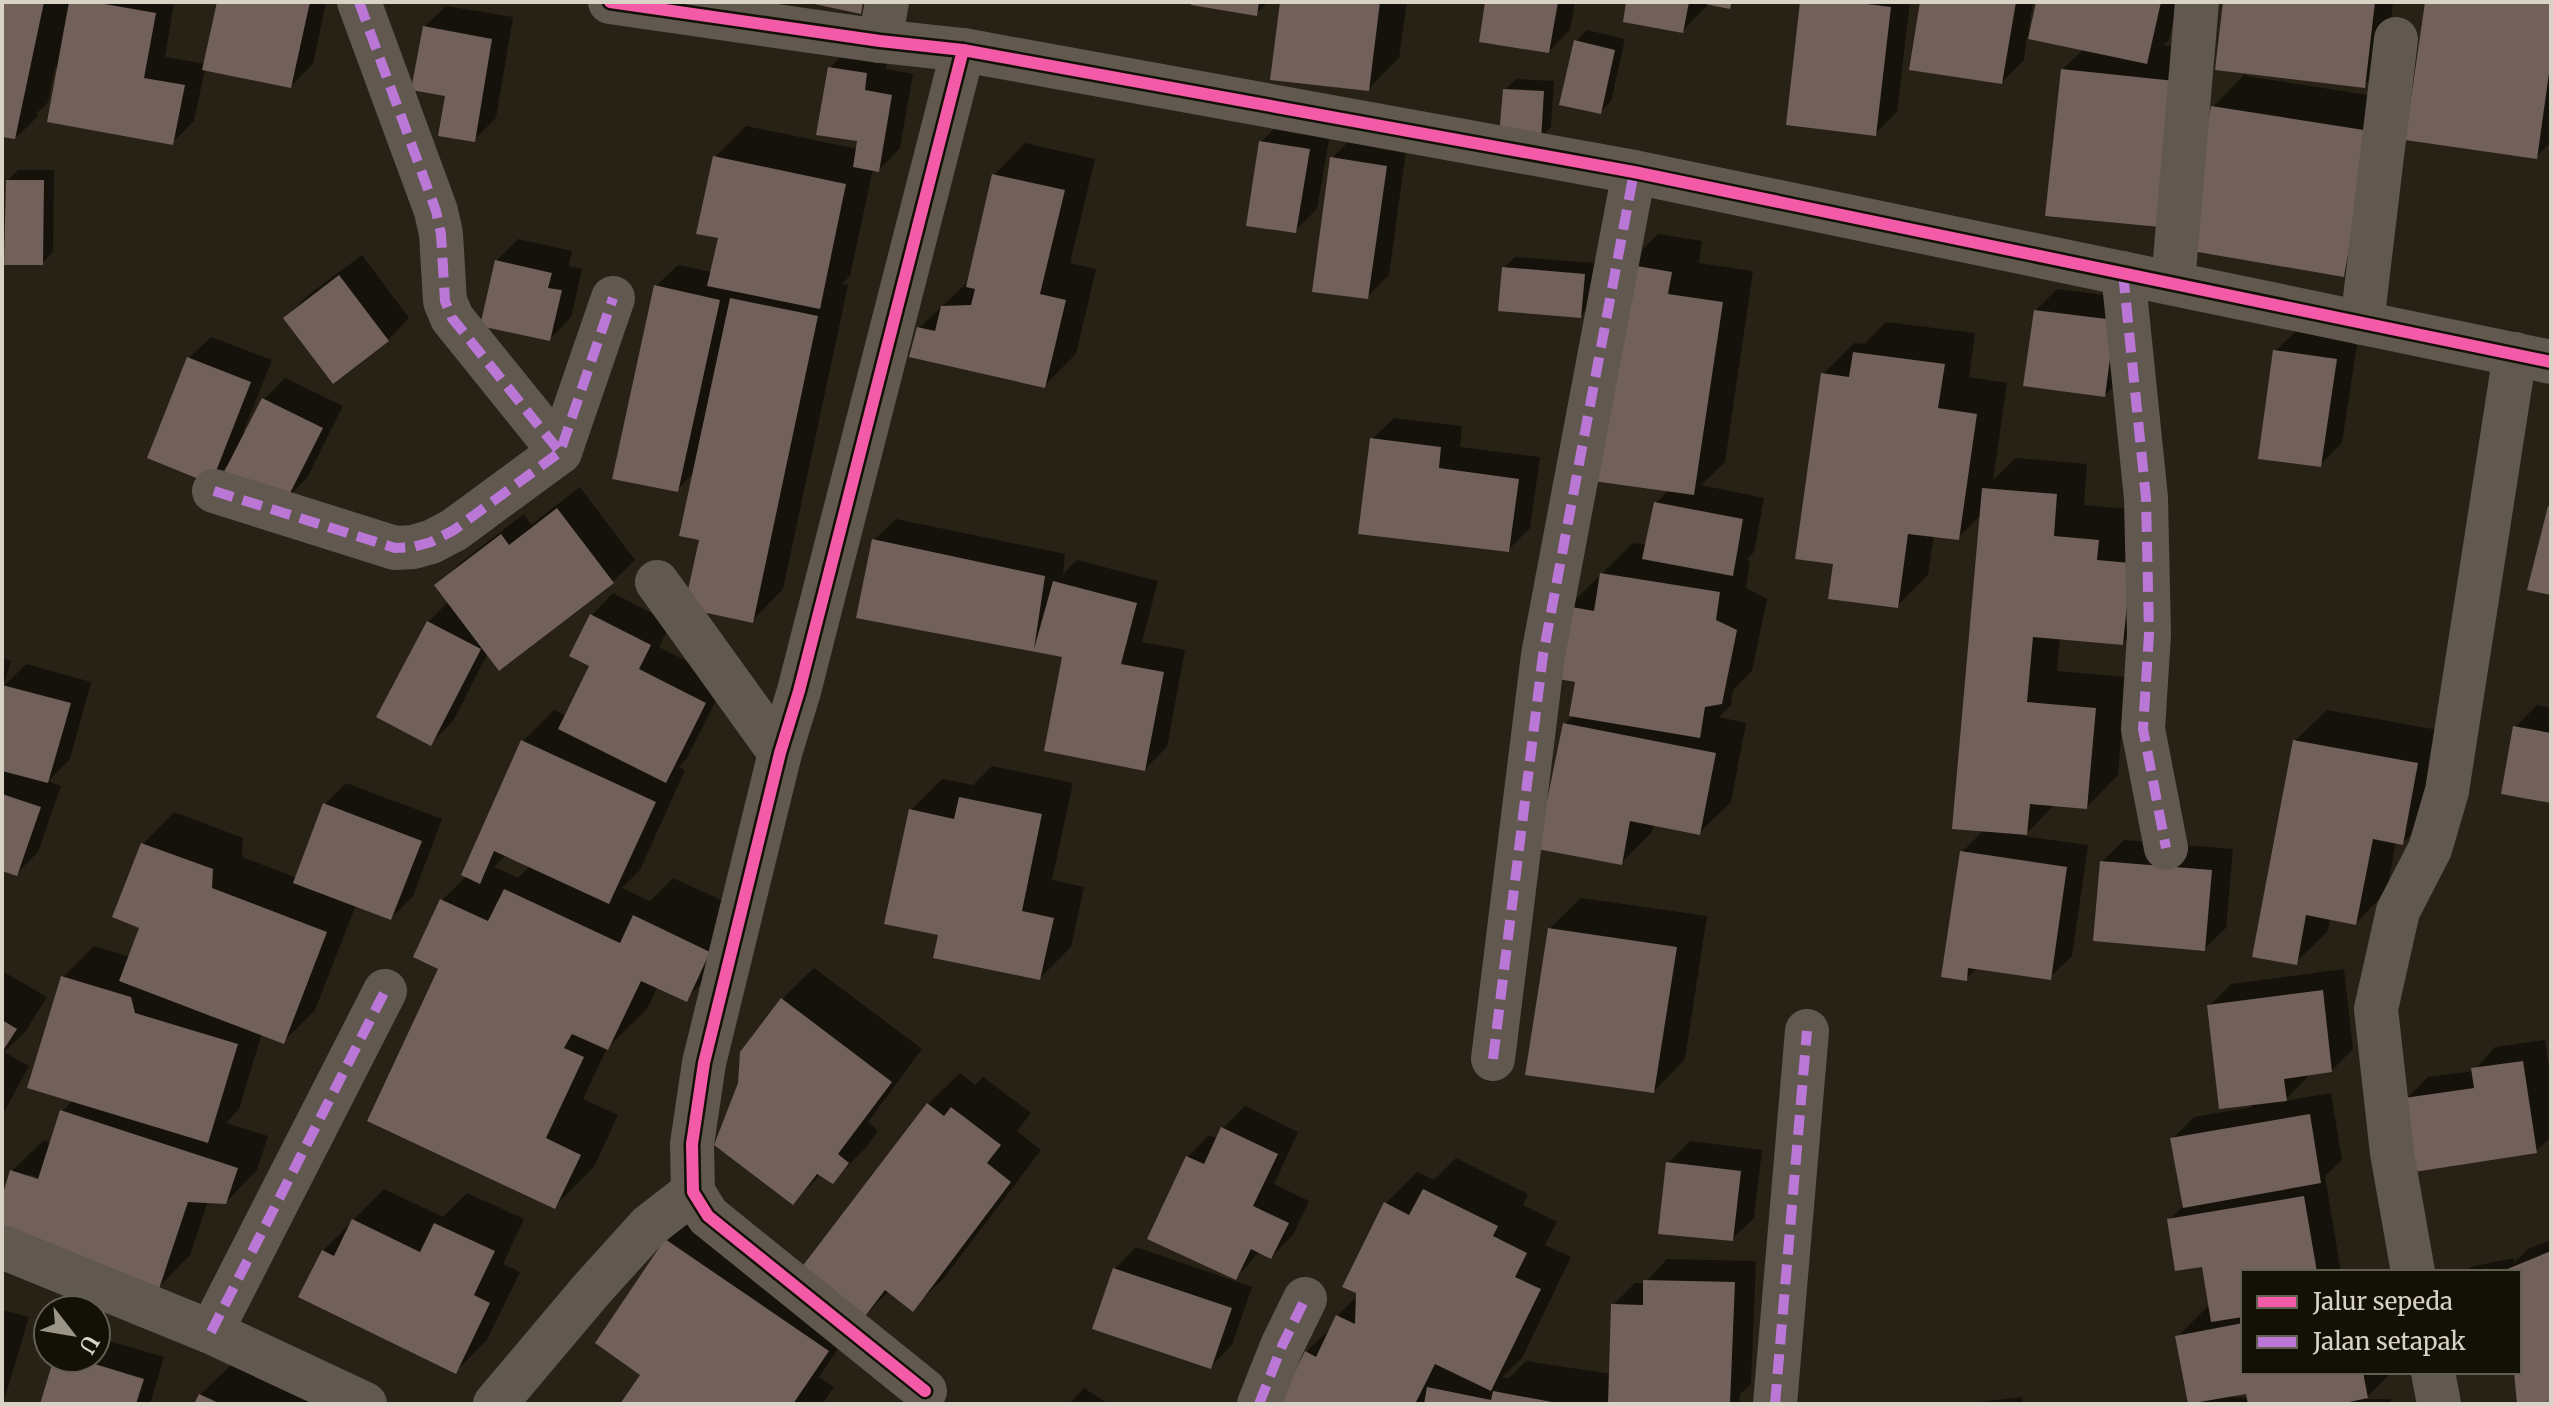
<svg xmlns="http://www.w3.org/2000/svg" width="2553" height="1406" viewBox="0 0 2553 1406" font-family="Merriweather,serif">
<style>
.shadow{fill:#0007;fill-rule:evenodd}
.building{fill:#72605a}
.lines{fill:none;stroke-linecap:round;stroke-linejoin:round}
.street{stroke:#615850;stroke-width:44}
.quiet{stroke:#ba77d6;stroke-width:10;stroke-dasharray:20 10;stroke-linecap:butt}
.cycleway-casing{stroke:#131006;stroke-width:17}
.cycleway{stroke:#f35aa7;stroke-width:12}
</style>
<rect width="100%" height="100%" fill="#272215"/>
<g class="shadow">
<path d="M2 2H174L165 57 206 64 219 2H326L313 64 291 86 205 68 194 121 173 142 55 67 48 102 36 114 39 115 17 137 2 135Z"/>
<path d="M1194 2H1268L1256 14Z"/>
<path d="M1282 2H1407L1399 58 1368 89Z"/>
<path d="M1487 2H1575L1570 30 1549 51Z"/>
<path d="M1628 2H1735L1730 7 1709 4 1683 30Z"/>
<path d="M1802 2H1910L1897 112 1875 134Z"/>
<path d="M1922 2H2033L2028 34 2031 35 2038 2H2177L2169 40 2163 45 2205 50 2191 193 2062 70 2084 49 2027 37 2024 60 2002 82Z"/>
<path d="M2225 2H2393L2386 64 2364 85Z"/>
<path d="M2427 2H2551V142L2536 157Z"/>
<path d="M446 6 513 17 496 118 474 140 424 27Z"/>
<path d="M1587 30 1625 39 1611 101 1600 112 1576 41Z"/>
<path d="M851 46 888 52 886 69 913 74 900 148 879 170 873 169 850 276 842 284 848 285 783 589 752 621 701 539 694 473 677 490 656 286 678 265 712 272 720 237 715 157 746 126 858 149 859 140 830 68Z"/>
<path d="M2246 73V76L2400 100 2375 243 2344 275 2213 107Z"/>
<path d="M1516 79 1554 81 1551 127 1540 138 1505 90Z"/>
<path d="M1283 120 1331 128 1317 209 1295 231 1261 142Z"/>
<path d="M1354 136 1407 144 1389 275 1367 297 1332 158Z"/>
<path d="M1025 143 1095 159 1070 263 1096 269 1076 354 1044 386 919 328 970 280 994 175Z"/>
<path d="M18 170H54L53 252 42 263 8 180Z"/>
<path d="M1658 234 1702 241 1699 263 1753 271 1725 462 1701 485 1764 498 1754 552 1746 560 1750 561 1746 588 1767 599 1752 671 1733 690 1731 705 1719 717 1746 723 1731 802 1699 833 1654 824 1652 832 1621 863 1565 724 1574 715 1577 681 1568 607 1633 543 1647 545 1656 503 1669 490 1627 265Z"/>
<path d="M518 239 572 251 569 266 582 269 571 317 550 339 496 261Z"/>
<path d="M362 255 409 318 388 340 286 318 307 296Z"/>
<path d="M1515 257 1595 263 1591 305 1581 316 1504 268Z"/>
<path d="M2057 289 2136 299 2127 373 2105 395 2035 311Z"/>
<path d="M1886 322 1975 333 1969 377 2007 383 1993 480 2016 458 2087 464 2084 505 2129 509 2154 611 2123 643 2060 637 2057 671 2126 677 2118 775 2087 807 2055 804 2024 836 2088 845 2072 956 2050 977 1978 967 1966 979 1962 852 1984 830 1982 514 1958 538 1934 535 1928 575 1897 606 1836 562 1823 374 1854 343 1864 344Z"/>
<path d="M2297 330 2358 338 2342 443 2320 465 2275 351Z"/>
<path d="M211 337 272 360 243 432 246 433 263 400 285 378 343 406 307 478 285 500 231 462 211 482 189 358Z"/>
<path d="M1394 418 1462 426 1460 447 1540 457 1530 528 1508 550 1372 439Z"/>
<path d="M580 487 635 560 613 581 499 668 488 653 453 721 431 743 428 622 449 601 437 586 459 564 524 514 531 525Z"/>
<path d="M896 519 1065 554 1063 574 1077 560 1158 581 1142 642 1185 650 1167 747 1145 769 1065 655 858 616 874 540Z"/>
<path d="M613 593 671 623 659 647 726 681 687 758 679 767 685 770 640 870 622 888 650 901 673 878 747 912 725 960 686 999 658 986 647 1009 607 1048 583 1099 618 1115 594 1167 555 1206 441 968 442 900 467 876 523 741 554 710 567 716 592 665V615ZM506 855 530 866 518 878 494 867Z"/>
<path d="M2 658 11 661 3 687 26 664 91 682 70 759 48 781 61 786 38 852 16 874 2 869Z"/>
<path d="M2537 705 2551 708V801L2515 727Z"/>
<path d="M2327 710 2449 732 2434 811 2403 843 2396 841 2387 891 2356 923 2330 918 2328 931 2296 962 2295 741Z"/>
<path d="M992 766 1073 783 1052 880 1084 887 1071 947 1040 978 940 933 911 810 942 779 973 785Z"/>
<path d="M346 783 442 819 413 896 391 918 356 905 315 1010 284 1041 262 1033 239 1109 226 1123 268 1136 257 1170 226 1202 208 1201 190 1255 159 1287 2 1203 12 1171 44 1140 52 1143 62 1111 73 1100 63 977 94 946 130 957 141 927 143 844 174 812 243 838 242 857 297 878 324 805ZM28 1174 48 1181 28 1178Z"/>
<path d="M2124 840 2233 849 2226 928 2204 949 2102 862Z"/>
<path d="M1581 898 1707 916 1685 1059 1654 1091 1549 929Z"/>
<path d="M814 968 922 1049 868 1122 878 1131 864 1150 832 1181 821 1174 793 1202 740 1083 742 1053 782 999Z"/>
<path d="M2344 969 2353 1049 2331 1071 2307 1074 2308 1077 2284 1101 2331 1093 2342 1160 2325 1176 2341 1272H2243V1372H2392L2365 1399H2391V1404H2196L2200 1400 2177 1337 2209 1305 2204 1264 2169 1220 2184 1205 2172 1139 2194 1117 2252 1107 2209 1006 2231 984ZM2248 1391 2249 1398 2226 1397Z"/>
<path d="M2 971 47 997 25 1032 4 1052 29 1066 2 1116Z"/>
<path d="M2545 1040 2551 1082V1137L2536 1151 2406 1099 2428 1077 2474 1071 2495 1047Z"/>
<path d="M960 1073 975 1085 983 1077 1031 1113 1017 1131 1041 1150 944 1278 912 1309 889 1291 862 1318 860 1316 819 1377 834 1387 822 1404H622L642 1374 667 1241 698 1210 801 1271 928 1104Z"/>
<path d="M1245 1106 1298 1132 1274 1184 1309 1201 1293 1235 1271 1257 1260 1251 1236 1278 1188 1157 1209 1135 1218 1139 1223 1128Z"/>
<path d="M1690 1141 1762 1150 1754 1218 1732 1239 1668 1163Z"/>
<path d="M1456 1158 1528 1194 1523 1205 1557 1222 1545 1245 1571 1257 1522 1358 1502 1377 1509 1378 1526 1361 1611 1374 1613 1305 1635 1283H1645L1667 1259 1756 1261 1751 1384 1740 1394 1739 1404H1290L1306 1352 1333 1326 1337 1316 1358 1295 1359 1292 1345 1286 1386 1203 1417 1172 1434 1180Z"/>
<path d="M384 1189 443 1217 467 1193 524 1219 503 1264 520 1272 487 1340 456 1371 323 1251Z"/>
<path d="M2551 1240V1404H2519L2516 1372H2519V1272H2465L2470 1267 2514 1258V1263L2528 1249Z"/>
<path d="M1136 1247 1252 1287 1232 1345 1210 1367 1115 1269Z"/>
<path d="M2 1310 29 1317 3 1404V1340Z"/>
<path d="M96 1337 164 1357 150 1404H42L56 1358H96Z"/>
<path d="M232 1364 310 1400 309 1404H196L200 1395Z"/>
<path d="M1084 1388 1108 1404H1069Z"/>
<path d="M2022 1397 2023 1404H1962Z"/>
</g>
<g class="building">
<path d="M2 2H44L15 139 2 137Z"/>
<path d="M69 2H93L156 13 144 78 185 85 173 145 47 122Z"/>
<path d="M217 2H310L291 88 202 70Z"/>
<path d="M805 2H863L861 14Z"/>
<path d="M1192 2H1259L1257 16 1191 5Z"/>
<path d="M1280 2H1380L1369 91 1270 80Z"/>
<path d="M1485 2H1558L1549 53 1479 42Z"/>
<path d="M1626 2H1689L1683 33 1623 22Z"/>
<path d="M1695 2H1732L1730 9Z"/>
<path d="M1800 2H1851L1891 7 1876 136 1786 125Z"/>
<path d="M1920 2H2016L2002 84 1909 70Z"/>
<path d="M2036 2H2161L2147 64 2028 39Z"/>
<path d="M2223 2H2375L2365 88 2215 70Z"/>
<path d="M2425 2H2551V59L2537 159 2405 140Z"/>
<path d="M423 26 492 39 475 142 438 136 445 96 411 90Z"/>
<path d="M1574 40 1615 50 1601 114 1559 105Z"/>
<path d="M828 67 867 73 865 90 892 95 879 172 853 167 857 141 816 135Z"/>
<path d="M2061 69 2175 81 2160 227 2045 216Z"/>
<path d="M1503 89 1544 91 1541 140 1499 136Z"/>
<path d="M2211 106 2370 131 2344 277 2186 250Z"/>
<path d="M1259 141 1310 149 1296 233 1246 226Z"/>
<path d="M713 156 846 184 820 309 707 286 718 238 696 234Z"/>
<path d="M1330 157 1387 166 1368 299 1312 292Z"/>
<path d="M992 174 1065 190 1040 294 1066 300 1045 388 909 357 917 327 935 331 941 306 971 305 975 289 966 287Z"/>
<path d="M6 180H44L43 265H4Z"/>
<path d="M495 260 552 273 548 288 562 290 550 341 480 326Z"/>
<path d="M1625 264 1672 272 1668 294 1723 302 1694 495 1593 481Z"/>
<path d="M1502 267 1585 274 1581 318 1498 311Z"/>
<path d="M339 275 389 341 333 384 283 318Z"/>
<path d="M654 285 720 300 678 492 612 479Z"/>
<path d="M730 298 818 316 753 623 684 608 699 540 679 536Z"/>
<path d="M2034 310 2115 320 2105 397 2023 386Z"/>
<path d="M2273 350 2337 359 2321 467 2258 459Z"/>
<path d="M1853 352 1945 364 1938 408 1977 414 1959 540 1908 534 1898 608 1828 599 1833 564 1795 559 1821 373 1849 377Z"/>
<path d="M187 357 251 382 211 484 147 458Z"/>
<path d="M262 398 323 428 285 503 224 472Z"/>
<path d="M1370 438 1441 447 1439 468 1519 479 1509 552 1358 534Z"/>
<path d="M1982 488 2057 494 2054 536 2099 540 2097 560 2131 563 2123 645 2033 637 2027 702 2096 708 2087 809 2030 804 2027 835 1952 829Z"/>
<path d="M1654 502 1743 519 1733 576 1642 559Z"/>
<path d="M2548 506 2551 507V595L2527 590Z"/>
<path d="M557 508 614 583 499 671 434 585 501 534 509 545Z"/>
<path d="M872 539 1045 576 1034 649 1053 581 1137 603 1121 664 1164 672 1145 771 1044 751 1062 657 856 618Z"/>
<path d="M1600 573 1720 592 1716 620 1737 630 1722 704 1705 707 1700 738 1569 716 1575 682 1553 678 1566 606 1594 611Z"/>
<path d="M590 614 651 645 639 669 706 703 666 783 558 729 589 666 569 656Z"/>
<path d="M427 621 481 649 431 746 376 717Z"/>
<path d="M2 685 71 703 48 783 2 771Z"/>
<path d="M1563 723 1716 753 1700 835 1630 821 1622 865 1537 849Z"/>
<path d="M2513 726 2551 733V803L2501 794Z"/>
<path d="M521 740 656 802 609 904 494 851 480 884 461 875Z"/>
<path d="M2293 740 2418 763 2403 845 2373 839 2356 925 2306 915 2297 965 2252 957Z"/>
<path d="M2 794 41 807 17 876 2 871Z"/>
<path d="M959 797 1042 814 1022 911 1054 918 1040 980 933 958 938 935 884 924 909 809 954 819Z"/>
<path d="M323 803 422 841 391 920 293 883Z"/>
<path d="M141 843 213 869 212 888 327 932 284 1044 119 981 139 928 112 917Z"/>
<path d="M1960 851 2067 867 2051 980 1968 968 1967 981 1941 977Z"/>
<path d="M2100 861 2212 870 2205 951 2093 941Z"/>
<path d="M504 889 620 943 633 915 710 952 687 1002 641 981 608 1050 572 1034 564 1048 584 1057 546 1138 581 1155 555 1209 367 1121 438 969 413 957 440 899 488 921Z"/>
<path d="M1548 928 1677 947 1654 1093 1525 1075Z"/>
<path d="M61 976 131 997 135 1013 238 1044 208 1143 27 1088Z"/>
<path d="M2323 990 2332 1072 2284 1079 2287 1101 2219 1109 2207 1005Z"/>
<path d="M781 998 892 1082 838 1154 849 1163 833 1184 817 1174 793 1205 714 1145 738 1083 740 1052Z"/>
<path d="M2 1020 17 1029 2 1052Z"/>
<path d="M2523 1061 2537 1153 2414 1172 2404 1098 2474 1088 2471 1068Z"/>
<path d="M927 1103 944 1116 951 1107 1001 1145 987 1163 1011 1182 913 1312 885 1290 862 1320 798 1272Z"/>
<path d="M60 1110 238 1168 226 1204 188 1202 159 1289 2 1238V1197L10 1170 38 1179Z"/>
<path d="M2310 1114 2321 1183 2183 1208 2170 1138Z"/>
<path d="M1221 1127 1278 1154 1253 1206 1289 1223 1271 1259 1251 1249 1236 1280 1147 1239 1186 1156 1204 1164Z"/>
<path d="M1666 1162 1741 1171 1733 1241 1658 1234Z"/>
<path d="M1423 1189 1498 1226 1493 1236 1527 1253 1515 1277 1541 1289 1491 1391 1435 1364 1415 1404H1285L1280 1402 1305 1351 1316 1357 1336 1315 1355 1324 1356 1293 1342 1287 1384 1202 1409 1215Z"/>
<path d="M2304 1196 2317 1272H2243V1317L2211 1322 2202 1267 2175 1271 2167 1219Z"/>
<path d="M352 1219 420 1252 434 1223 495 1251 474 1295 490 1303 456 1374 298 1297 322 1250 334 1256Z"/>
<path d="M665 1239 829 1351 793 1404H620L640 1375 595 1343Z"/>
<path d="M2551 1251V1404H2517L2514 1372H2519V1272H2500Z"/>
<path d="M1113 1268 1232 1308 1211 1369 1092 1329Z"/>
<path d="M1643 1280 1735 1282 1730 1404H1608L1611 1304 1643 1305Z"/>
<path d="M2243 1323V1372H2363L2368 1398 2340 1404H2248L2246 1394 2188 1404 2175 1336Z"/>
<path d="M54 1358H75L144 1379 136 1404H40Z"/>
<path d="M1427 1387 1491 1400 1493 1391 1563 1404H1424Z"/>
<path d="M199 1394 221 1404H194Z"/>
</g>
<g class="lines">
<g class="street">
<path d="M359 2 436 211 441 234 445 301 452 318 560 452"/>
<path d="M610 2 880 41 963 50 1634 172 2551 362"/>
<path d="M880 41 887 2"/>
<path d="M2123 273 2146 498 2149 634 2143 729 2166 848"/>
<path d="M2173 283 2197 2"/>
<path d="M2362 323 2396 39"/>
<path d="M214 491 395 548 413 547 431 542 454 530 560 452 613 298"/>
<path d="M657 582 780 753"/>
<path d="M1493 1059 1543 655 1634 172"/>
<path d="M2 1247 211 1332 365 1404"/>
<path d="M2413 1272 2392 1153 2376 1009 2398 911 2430 849 2447 791 2515 354"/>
<path d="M211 1332 385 991"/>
<path d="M2433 1372 2439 1404"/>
<path d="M925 1391 708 1216 693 1192 692 1144 704 1063 780 753 799 691 963 50"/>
<path d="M495 1404 592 1289 649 1226 693 1192"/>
<path d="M1259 1404 1282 1346 1305 1299"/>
<path d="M1775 1404 1807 1031"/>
</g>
<g class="quiet">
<path d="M359 2 436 211 441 234 445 301 452 318 560 452"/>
<path d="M2123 273 2146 498 2149 634 2143 729 2166 848"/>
<path d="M214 491 395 548 413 547 431 542 454 530 560 452 613 298"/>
<path d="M1493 1059 1543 655 1634 172"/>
<path d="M211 1332 385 991"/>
<path d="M1259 1404 1282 1346 1305 1299"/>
<path d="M1775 1404 1807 1031"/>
</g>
<defs>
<g id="cycleway">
<path d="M610 2 880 41 963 50 1634 172 2551 362"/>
<path d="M925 1391 708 1216 693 1192 692 1144 704 1063 780 753 799 691 963 50"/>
</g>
</defs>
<use href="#cycleway" class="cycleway-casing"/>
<use href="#cycleway" class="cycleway"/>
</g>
<rect width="2553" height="1406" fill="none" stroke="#d8d3c4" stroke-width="8"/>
<rect x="2241" y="1270" width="280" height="104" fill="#131006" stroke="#625e52" stroke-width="2"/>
<rect x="2257" y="1296" width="40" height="12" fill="#f35aa7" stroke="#625e52" stroke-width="2"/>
<text x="2313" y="1310" font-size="24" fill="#d8d3c4">Jalur sepeda</text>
<rect x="2257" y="1336" width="40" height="12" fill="#ba77d6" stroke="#625e52" stroke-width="2"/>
<text x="2313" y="1350" font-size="24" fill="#d8d3c4">Jalan setapak</text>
<g transform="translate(72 1334) rotate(121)"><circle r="38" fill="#131006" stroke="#625e52" stroke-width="2"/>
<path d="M0-6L14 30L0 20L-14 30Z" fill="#9a9587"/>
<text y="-12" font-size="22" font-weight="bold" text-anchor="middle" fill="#d8d3c4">U</text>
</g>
</svg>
